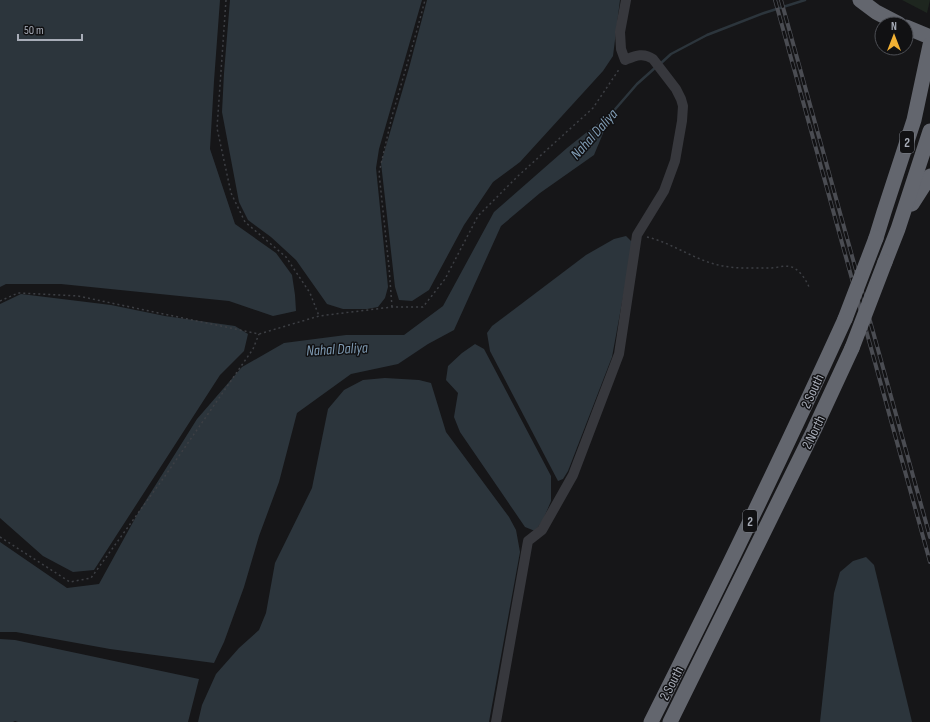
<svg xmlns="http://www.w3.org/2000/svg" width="930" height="722" viewBox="0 0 930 722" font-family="'Sofia Sans Condensed',sans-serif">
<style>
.green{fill:#1e261f}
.water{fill:#2c353c}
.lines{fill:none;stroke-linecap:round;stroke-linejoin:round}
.stream{stroke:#2c353c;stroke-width:2.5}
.path{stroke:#3d3f44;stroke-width:1.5;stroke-dasharray:2 3;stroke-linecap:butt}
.minor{stroke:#37383d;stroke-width:10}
.highway{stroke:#63666e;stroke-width:15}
.rail-casing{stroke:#4a4c52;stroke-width:4}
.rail{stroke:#111113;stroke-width:2.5;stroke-dasharray:8;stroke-linecap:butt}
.highway-bridge{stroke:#63666e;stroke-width:15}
.labels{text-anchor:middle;stroke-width:3;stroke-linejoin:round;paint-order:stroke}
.shield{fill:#111113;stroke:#7b7e86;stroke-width:1}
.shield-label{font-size:13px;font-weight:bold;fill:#a8adb8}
.street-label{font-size:14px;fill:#a8adb8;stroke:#111113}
.water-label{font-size:15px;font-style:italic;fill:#7f9bb3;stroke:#111113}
</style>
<rect width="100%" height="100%" fill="#161618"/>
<path class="green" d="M902 0H930L927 13Z"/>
<g class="water">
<path d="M0 0H220L214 81 210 149 235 224 276 253 292 275 295 295 296 311 273 316 229 301 61 284H6L0 287Z"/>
<path d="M230 0H422L379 149 376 168 388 287 385 298 378 307 367 309H343L327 304 296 260 271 237 248 220 239 202 222 112 224 73Z"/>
<path d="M427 0H620L613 56 603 71 520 162 493 182 464 225 429 290 412 301 399 300 395 287 381 163 409 68Z"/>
<path d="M612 112 594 155 540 193 501 226 454 330 428 344 398 364 351 374 297 413 279 482 259 536 244 587 224 642 214 663 110 649 16 632H0V542L67 588 99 584 138 513 197 419 242 367 284 343 346 335H404L443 306 494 212 567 148Z"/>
<path d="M626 236 633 243 612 357 568 471 563 479 558 481 490 351 487 333 492 326 586 255 614 239Z"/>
<path d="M21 294 111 305 165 316 235 326 248 334 244 351 220 375 94 570 73 572 43 556 0 518V304Z"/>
<path d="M475 344 484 349 551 476V501L543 520 535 531 525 527 460 432 454 417 458 393 446 380 448 366 462 353Z"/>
<path d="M385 378 419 380 431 383 446 432 509 517 516 530 520 552 489 722H198L202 705 216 674 239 648 259 630 266 613 275 563 312 488 328 409 344 390 363 380Z"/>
<path d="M866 557 874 565 912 722H820L834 593 840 572 853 561Z"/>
<path d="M0 639 15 640 199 679 188 722H18L15 721 13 722H0Z"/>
</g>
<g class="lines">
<g class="stream">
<path d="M660 64 671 54 707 35 764 13 805 0"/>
<path d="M611 114 637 84 656 67"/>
</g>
<g class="path">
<path d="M226 0 217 128 231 193 245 222 286 257 310 293 319 316"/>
<path d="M647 237C672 243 693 259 718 265 735 269 753 268 770 268 778 268 786 264 794 268 801 272 806 280 809 287"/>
<path d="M0 301 18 293 78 296 259 334 319 316 392 307H423L445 279 478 216 518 176 593 108 620 68"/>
<path d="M392 307 389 267 379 173 392 116 417 30 425 0"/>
<path d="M0 537 70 582 91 578 165 476 253 349 259 334"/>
</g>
<path class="minor" d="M496 722 528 541 542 530 573 475 619 354 637 235 664 191 675 161 682 121 683 106 681 99 676 89 653 59C643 52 635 56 625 60L621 49 620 32 626 0"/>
<g class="highway">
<path d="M860 0 876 12 899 24"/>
<path d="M906 27 930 37"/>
<path d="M912 204 930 176"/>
<path d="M876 238 884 212 914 120 930 45"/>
<path d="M885 262 898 229 930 131"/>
<path d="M651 722C718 589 783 455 845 319"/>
<path d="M670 722 814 430 852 348"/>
</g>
<defs>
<g id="rail">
<path d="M775 0 930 562"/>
<path d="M781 0 930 537"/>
</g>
</defs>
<use href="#rail" class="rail-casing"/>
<use href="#rail" class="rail"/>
<g class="highway-bridge">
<path d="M845 319 876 238"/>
<path d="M852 348 885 262"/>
</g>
</g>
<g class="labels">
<g class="shield">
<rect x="900" y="131" width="14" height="22" rx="3"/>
<rect x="743" y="510" width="14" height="22" rx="3"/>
</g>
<g class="shield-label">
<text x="907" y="147">2</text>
<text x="750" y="526">2</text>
</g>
<g class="street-label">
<text transform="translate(812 391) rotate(-65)" y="5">2 South</text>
<text transform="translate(813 432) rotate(-64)" y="5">2 North</text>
<text transform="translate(671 683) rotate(-63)" y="5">2 South</text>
</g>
<g class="water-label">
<text transform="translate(594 134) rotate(-48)" y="5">Nahal Daliya</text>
<text transform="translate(337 349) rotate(-3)" y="5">Nahal Daliya</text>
</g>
</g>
<g transform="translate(894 36)"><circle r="19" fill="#111113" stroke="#4d4f55"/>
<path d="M0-3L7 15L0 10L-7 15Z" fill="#f2b134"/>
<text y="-6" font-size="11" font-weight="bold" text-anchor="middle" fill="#a8adb8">N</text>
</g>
<path d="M18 34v6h64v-6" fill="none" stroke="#a8adb8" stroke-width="2"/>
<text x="24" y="34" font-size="12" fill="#a8adb8" stroke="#111113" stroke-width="3" paint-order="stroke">50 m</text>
</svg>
